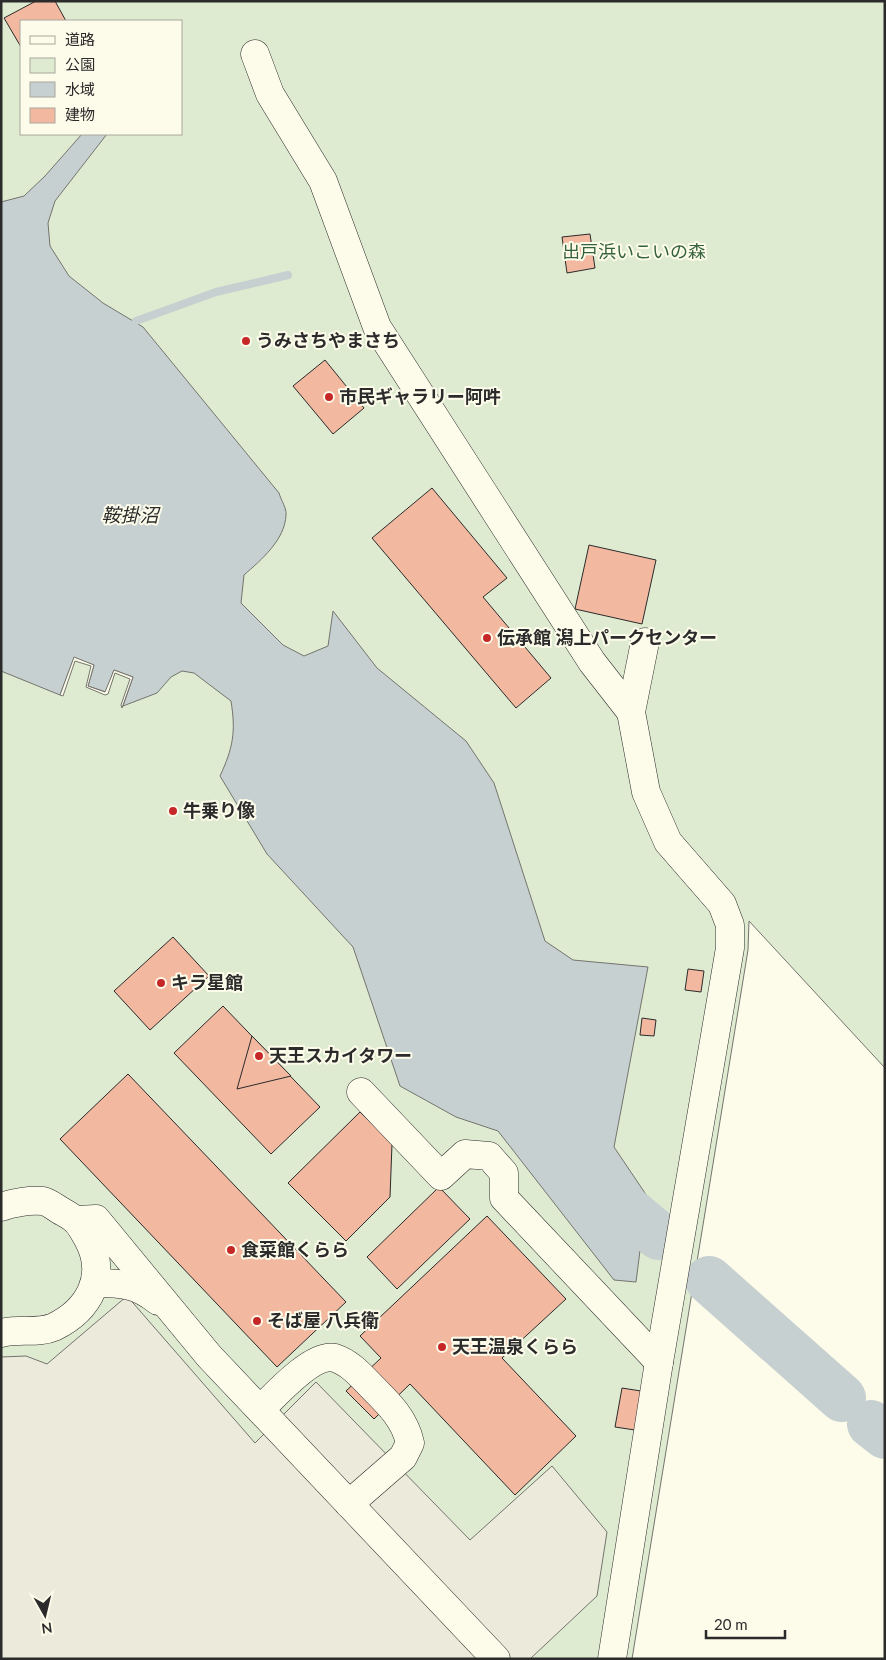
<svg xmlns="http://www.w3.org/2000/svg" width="886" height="1660" viewBox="0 0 886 1660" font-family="Lato,'Noto Sans JP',sans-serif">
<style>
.green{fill:#deebd1;stroke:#74746e;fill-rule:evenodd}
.parking{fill:#eceadb;stroke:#74746e}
.water{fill:#c7d0d0;stroke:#74746e}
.pier{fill:#fdfbea;stroke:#74746e}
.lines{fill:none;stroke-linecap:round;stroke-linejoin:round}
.stream{stroke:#c7d0d0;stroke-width:8}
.river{stroke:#c7d0d0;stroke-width:48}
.building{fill:#f2b8a0;stroke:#2b2b2b}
.minor-casing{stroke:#2b2b2b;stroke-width:29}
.minor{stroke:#fdfbea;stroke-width:28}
.poi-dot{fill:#c62828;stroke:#fdfbea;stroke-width:2}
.labels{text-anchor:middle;stroke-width:4;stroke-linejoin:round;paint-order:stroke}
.park-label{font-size:18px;fill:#34623c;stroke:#fdfbea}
.poi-label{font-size:18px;font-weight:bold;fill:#2b2b2b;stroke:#fdfbea;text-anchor:start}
.water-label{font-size:19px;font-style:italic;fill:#2b2b2b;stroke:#fdfbea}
</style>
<rect width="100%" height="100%" fill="#fdfbea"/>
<path class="green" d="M1 1H885V1068L749 921 748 950 632 1659H1ZM21 21H181V134H21Z"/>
<path class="parking" d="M127 1296 255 1443 316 1382 470 1540 552 1466 607 1532 597 1596 530 1659H1V1357L26 1356 47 1364Z"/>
<path class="water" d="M82 134H107L55 201 48 223 50 246 69 276 103 303 143 327 279 493C281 500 287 509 286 515 285 540 261 560 244 575L241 603 283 645 304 656 328 646 333 611 377 668 466 741 494 783 545 941 573 960 648 967 614 1147 647 1196 636 1282 614 1280 498 1131 456 1117 400 1086 353 947 267 854 220 776C233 748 236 732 231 701L194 673 182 671 171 677 157 693 123 706 133 677 114 670 106 692 88 686 94 665 74 658 60 695 1 671V202L24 196 45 176Z"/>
<path class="pier" d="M74 657 94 665 88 686 105 692 114 670 133 677 122 708 121 705 130 679 115 673 108 694 105 695 86 687 91 666 75 661 63 696 60 695Z"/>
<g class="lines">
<path class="stream" d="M136 321 216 292 288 275"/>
<g class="river">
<path d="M593 1181 659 1236"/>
<path d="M709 1280 842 1398"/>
<path d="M871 1424 885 1435"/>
</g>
</g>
<g class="building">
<path d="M36 1H55L66 21H21V47L4 18Z"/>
<path d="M590 234 595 268 567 273 562 237Z"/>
<path d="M325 360 364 408 333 434 293 386Z"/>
<path d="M432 488 507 578 483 597 551 678 516 708 372 538Z"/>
<path d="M589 545 656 560 642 624 575 609Z"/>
<path d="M173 937 209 976 150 1030 114 991Z"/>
<path d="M688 969 704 971 701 992 685 990Z"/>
<path d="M223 1006 320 1107 271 1154 174 1053Z"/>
<path d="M642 1018 656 1020 654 1036 640 1035Z"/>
<path d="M252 1036 291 1076 237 1089Z"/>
<path d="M128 1074 346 1302 277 1367 60 1139Z"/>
<path d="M360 1112 392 1144 390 1197 346 1241 288 1183Z"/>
<path d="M439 1187 470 1219 397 1289 367 1257Z"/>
<path d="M487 1216 566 1299 502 1358 576 1436 515 1495 410 1384 374 1419 346 1391 381 1358 360 1336Z"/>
<path d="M622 1388 641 1391 635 1430 615 1427Z"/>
</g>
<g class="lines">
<defs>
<g id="minor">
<path d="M255 54 270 94 323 181 377 327 592 662 631 712"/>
<path d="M361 1092 441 1176 465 1154 489 1156 504 1173V1198L659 1362"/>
<path d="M1 1207C13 1203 30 1200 43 1201 49 1202 57 1209 63 1212 78 1220 80 1225 88 1239 108 1276 89 1310 54 1327 38 1334 18 1328 1 1333"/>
<path d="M77 1220 96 1219 209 1356 496 1659"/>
<path d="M95 1283C122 1283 137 1284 158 1301"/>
<path d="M261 1409C275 1395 314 1352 335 1358 351 1363 363 1378 374 1389 390 1405 405 1420 410 1443L403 1457 349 1504"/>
<path d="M612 1659 659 1362 730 948V925L722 904 668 842 646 792 631 712 645 642"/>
</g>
</defs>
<use href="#minor" class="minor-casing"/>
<use href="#minor" class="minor"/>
</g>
<g class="poi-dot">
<circle cx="246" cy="341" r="5"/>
<circle cx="329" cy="397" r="5"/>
<circle cx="487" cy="638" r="5"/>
<circle cx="173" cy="811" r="5"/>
<circle cx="161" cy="983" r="5"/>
<circle cx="259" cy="1056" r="5"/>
<circle cx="231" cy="1250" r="5"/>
<circle cx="257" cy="1321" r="5"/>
<circle cx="442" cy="1347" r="5"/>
</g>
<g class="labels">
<g class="park-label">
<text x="634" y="258">出戸浜いこいの森</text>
</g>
<g class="poi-label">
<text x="256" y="347">うみさちやまさち</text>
<text x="339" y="403">市民ギャラリー阿吽</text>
<text x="497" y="644">伝承館 潟上パークセンター</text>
<text x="183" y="817">牛乗り像</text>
<text x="171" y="989">キラ星館</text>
<text x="269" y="1062">天王スカイタワー</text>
<text x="241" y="1256">食菜館くらら</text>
<text x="267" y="1327">そば屋 八兵衛</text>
<text x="452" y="1353">天王温泉くらら</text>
</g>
<g class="water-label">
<text x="130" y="522">鞍掛沼</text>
</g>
</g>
<rect width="886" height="1660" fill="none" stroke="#2b2b2b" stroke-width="5"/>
<rect x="20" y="20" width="162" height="115" fill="#fdfbea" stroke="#a9a89e"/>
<rect x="30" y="36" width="25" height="8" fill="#fdfbea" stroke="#a9a89e"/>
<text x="65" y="45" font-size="15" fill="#2b2b2b">道路</text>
<rect x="30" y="58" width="25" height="15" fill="#deebd1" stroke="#a9a89e"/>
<text x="65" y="70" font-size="15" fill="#2b2b2b">公園</text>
<rect x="30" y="82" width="25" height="15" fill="#c7d0d0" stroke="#a9a89e"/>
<text x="65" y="95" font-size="15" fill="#2b2b2b">水域</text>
<rect x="30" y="108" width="25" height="15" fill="#f2b8a0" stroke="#a9a89e"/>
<text x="65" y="120" font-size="15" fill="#2b2b2b">建物</text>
<g transform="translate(45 1615) rotate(172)" stroke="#fdfbea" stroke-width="4" paint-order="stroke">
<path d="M0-4L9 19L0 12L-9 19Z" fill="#2b2b2b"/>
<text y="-8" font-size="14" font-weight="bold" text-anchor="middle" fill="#2b2b2b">N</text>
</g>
<path d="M706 1630v8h79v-8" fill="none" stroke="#2b2b2b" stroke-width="2.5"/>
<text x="714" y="1630" font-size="15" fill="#2b2b2b" stroke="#fdfbea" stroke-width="4" paint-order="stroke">20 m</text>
</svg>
